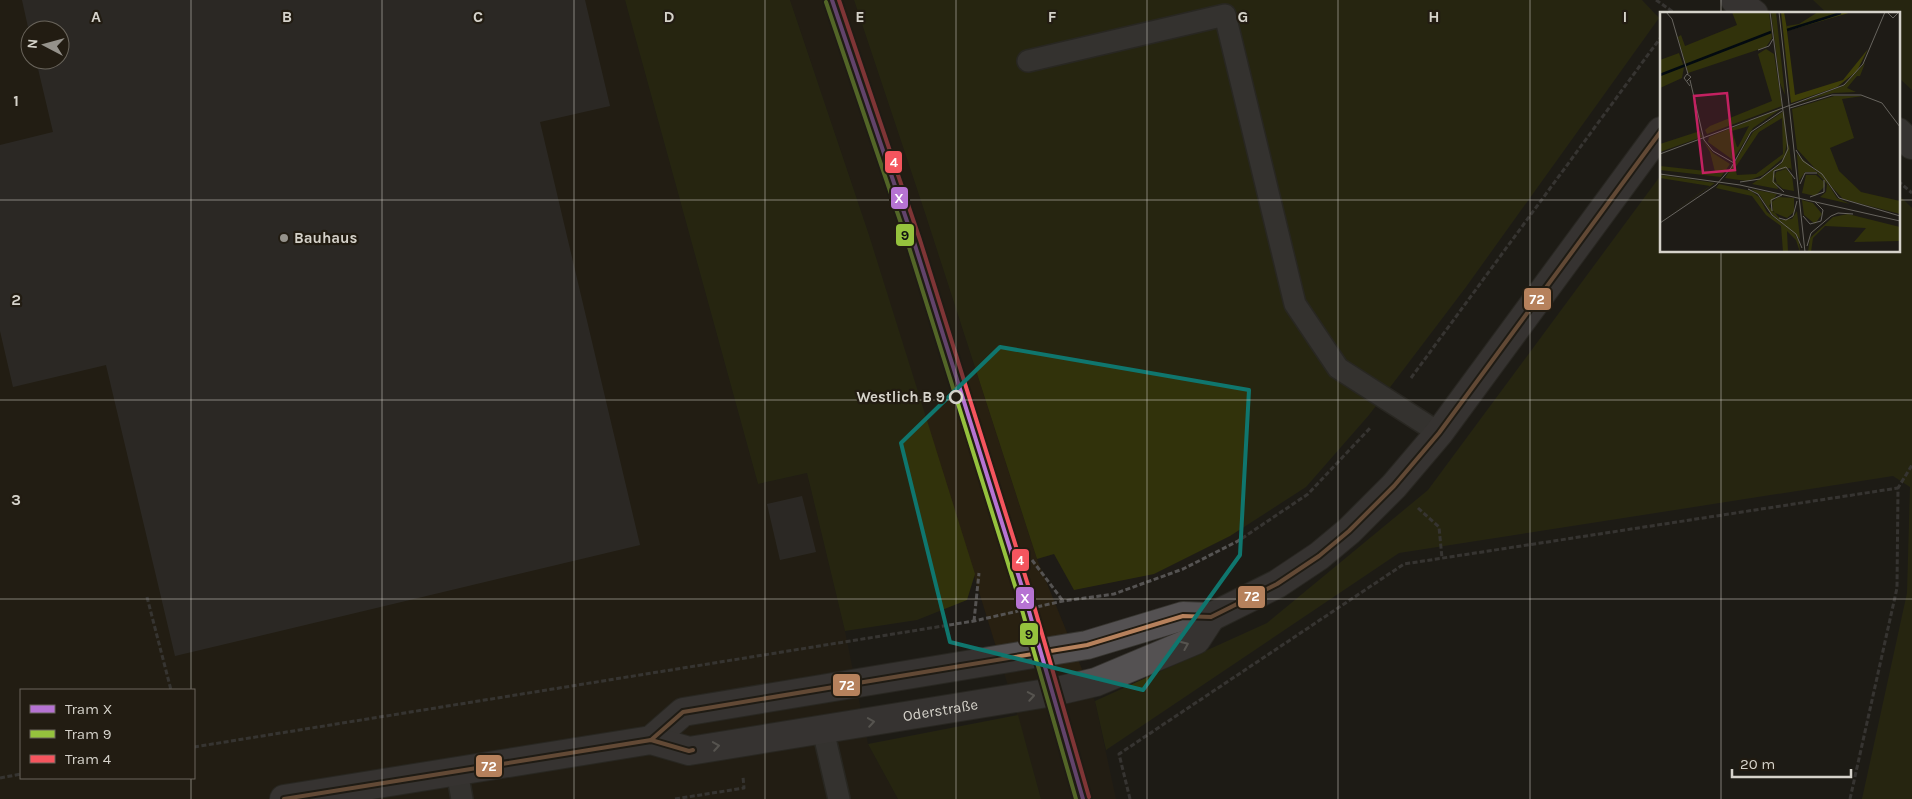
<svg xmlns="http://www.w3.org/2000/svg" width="1912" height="799" viewBox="0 0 1912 799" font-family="Karla,sans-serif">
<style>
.built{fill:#282011;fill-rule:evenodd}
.green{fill:#31320b}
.building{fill:#3d3936}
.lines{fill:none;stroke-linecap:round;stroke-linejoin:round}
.lane-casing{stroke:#373530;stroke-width:24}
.secondary-casing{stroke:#373530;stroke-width:30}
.path{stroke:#555352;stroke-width:3;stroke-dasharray:5 2.5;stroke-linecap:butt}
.lane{stroke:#504e4e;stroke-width:21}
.secondary{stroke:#545152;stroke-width:28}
.bus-1-casing{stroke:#221c12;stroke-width:8}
.bus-1{stroke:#b6815c;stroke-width:4}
.tram-1-casing{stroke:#221c12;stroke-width:8}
.tram-2-casing{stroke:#221c12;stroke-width:8}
.tram-3-casing{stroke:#221c12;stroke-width:8}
.tram-1{stroke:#b673d3;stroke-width:4}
.tram-2{stroke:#95c23d;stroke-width:4}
.tram-3{stroke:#f5555e;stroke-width:4}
.oneway{stroke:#9b9894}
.marked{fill:none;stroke:#0f766e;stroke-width:4;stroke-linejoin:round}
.grid{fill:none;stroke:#d5d2ca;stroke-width:1;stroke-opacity:0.55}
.poi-dot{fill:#95928b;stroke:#221c12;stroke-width:2}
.stop-dot{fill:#221c12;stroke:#d5d2ca;stroke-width:2.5}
.labels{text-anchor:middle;stroke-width:4.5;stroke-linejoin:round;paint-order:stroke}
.poi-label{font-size:15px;font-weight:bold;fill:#d5d2ca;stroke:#221c12;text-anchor:start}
.stop-label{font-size:15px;font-weight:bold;fill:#d5d2ca;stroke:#221c12;text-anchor:end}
.street-label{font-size:15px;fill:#d5d2ca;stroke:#221c12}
.inset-river{fill:none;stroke:#030a10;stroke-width:2.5}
.inset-road{fill:none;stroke:#67645e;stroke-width:1}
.view{fill:#c32161;fill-opacity:0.15;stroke:#c32161;stroke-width:2.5}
.inset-edge{fill:none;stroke:#d5d2ca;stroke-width:2.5}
.grid-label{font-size:16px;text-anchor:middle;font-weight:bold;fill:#d5d2ca;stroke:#221c12;stroke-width:4.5;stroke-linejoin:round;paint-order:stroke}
.line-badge{stroke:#221c12;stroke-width:2}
.badge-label{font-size:14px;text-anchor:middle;font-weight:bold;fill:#fff}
.pale-badge-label{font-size:14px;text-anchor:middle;font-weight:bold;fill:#111}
</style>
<rect width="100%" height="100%" fill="#1e1b16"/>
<g class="built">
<path d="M0 0H625L758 484 807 473 845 631 868 744 898 799H0ZM30 30H60V60H30ZM21 690H194V778H21Z"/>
<path d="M790 0H854L925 213 1037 559 1095 701 1116 799H1041L1025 741 869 235Z"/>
</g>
<g class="green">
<path d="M625 0H790L869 235 975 574 967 600 917 620 845 631 807 473 758 484Z"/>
<path d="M854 0H1642L1659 18 1466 287 1369 415 1306 487 1230 536 1154 574 1074 590 1054 554 1037 559 925 213Z"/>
<path d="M1813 0H1912V90L1898 77V14H1828Z"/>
<path d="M1661 175V251H1898V194L1912 208V799H1862L1907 593 1910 487 1893 476 1399 553 1106 750 1095 701 1267 623 1428 490Z"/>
<path d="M1018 715 1041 799H898L868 744Z"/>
</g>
<g class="building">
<path d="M22 0H585L610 106 540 122 640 545 175 656 106 365 13 387 0 331V145L53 132 36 60H60V30H30V36Z"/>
<path d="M802 496 816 552 780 560 767 504Z"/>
</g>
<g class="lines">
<defs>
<g id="lane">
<path d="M1028 61 1225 15 1295 304 1338 368 1439 433"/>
<path d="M823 730 839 799"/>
<path d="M457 771 462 799"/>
</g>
<g id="secondary">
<path d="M1735 0 1754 14"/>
<path d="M1898 132 1912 145"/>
<path d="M651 740 683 712 1087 645 1183 616 1211 617 1277 584 1319 556 1349 531 1394 486 1439 433 1661 131"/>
<path id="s1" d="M284 799 651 740 689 751 1053 692 1096 682 1196 640 1211 617"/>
</g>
</defs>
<use href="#lane" class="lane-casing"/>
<use href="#secondary" class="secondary-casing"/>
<g class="path">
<path d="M1656 0 1676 14"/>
<path d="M1898 181 1912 193"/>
<path d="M1411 378 1661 37"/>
<path d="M1418 508 1439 527 1442 558"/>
<path d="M1032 560 1063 601"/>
<path d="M147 597 171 690"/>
<path d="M974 621 979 573"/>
<path d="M194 747 974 621 1063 601 1114 594 1183 569 1238 541 1308 494 1371 427"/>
<path d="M0 778 21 774"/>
<path d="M675 799 744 788 743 777"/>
<path d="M1130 799 1119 754 1404 564 1898 488"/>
<path d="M1850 799 1897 588 1898 488 1912 465"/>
</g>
<use href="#lane" class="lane"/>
<use href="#secondary" class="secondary"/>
<defs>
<g id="bus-1">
<path d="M651 740 683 712 1087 645 1183 616 1211 617 1277 584 1319 556 1349 531 1394 486 1439 433 1661 131"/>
<path d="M284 799 651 740 689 751 693 750"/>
</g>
</defs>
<use href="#bus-1" class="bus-1-casing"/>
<use href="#bus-1" class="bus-1"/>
<defs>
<path id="tram-1" d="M832 0 914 242 1022 587 1083 799"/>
<path id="tram-2" d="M826 2 908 244 1016 589 1076 799"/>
<path id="tram-3" d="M839 0 920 240 1028 585 1089 797"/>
</defs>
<use href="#tram-1" class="tram-1-casing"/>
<use href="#tram-2" class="tram-2-casing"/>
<use href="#tram-3" class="tram-3-casing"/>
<use href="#tram-1" class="tram-1"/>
<use href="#tram-2" class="tram-2"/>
<use href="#tram-3" class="tram-3"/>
</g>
<defs><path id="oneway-chevron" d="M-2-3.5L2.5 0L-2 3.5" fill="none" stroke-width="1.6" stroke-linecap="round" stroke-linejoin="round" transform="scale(1.25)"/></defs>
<g class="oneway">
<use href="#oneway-chevron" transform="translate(1185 645) rotate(-23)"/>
<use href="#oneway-chevron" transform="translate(1031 696) rotate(-10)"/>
<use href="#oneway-chevron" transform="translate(871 722) rotate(-9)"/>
<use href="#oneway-chevron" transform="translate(716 746) rotate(-9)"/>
</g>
<path d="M0 0H1912V799H0ZM1000 347 1249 390 1240 555 1143 690 950 642 901 443Z" fill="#1e1b16" fill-opacity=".55" fill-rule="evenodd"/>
<path class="marked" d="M1000 347 1249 390 1240 555 1143 690 950 642 901 443Z"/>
<path class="grid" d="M191 0V690M382 0V799M574 0V799M765 0V799M956 0V799M1147 0V799M1338 0V799M1530 0V799M1721 0V14M0 200H1661M1898 200H1912M1721 251V799M0 400H1912M0 599H1912M191 778V799"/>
<circle class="poi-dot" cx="284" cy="238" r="5"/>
<circle class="stop-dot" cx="956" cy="397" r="6"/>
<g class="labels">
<g class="poi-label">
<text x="294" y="243">Bauhaus</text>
</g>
<g class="stop-label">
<text x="945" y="402">Westlich B 9</text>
</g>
<g class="street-label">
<text dy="5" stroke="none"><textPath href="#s1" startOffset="666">Oderstraße</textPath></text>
</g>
</g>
<g transform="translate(1660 12)">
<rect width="240" height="240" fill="#1e1b16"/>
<path d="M72 0H109L112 26 106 35 28 61 18 25 21 23 25 34 77 13ZM111 0H116L125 83 120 71ZM158 0H181L127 17V14L139 12ZM106 37 114 42 122 94 47 122 45 118 50 114 112 89 98 42ZM19 41 24 55 22 66 0 76V48ZM205 51 200 64H197L187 76 196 80 173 81 136 92 183 74ZM174 84H203L182 87 194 126 170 136 179 159 201 180 240 189V202L183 187 137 137 132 97ZM122 96 93 116 73 148 48 130 49 125ZM89 114 78 135H77L72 119ZM124 99 127 131 124 145 103 163 87 169 65 166 93 120ZM122 106 123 142 96 162 77 163 75 156 99 120ZM40 119 42 125 0 140V132ZM43 128 53 141 70 152 61 165 0 158V154L55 160 50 140ZM129 132 132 159 130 156 114 159 118 177 92 172 121 152ZM137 142 165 167 177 186 190 192 160 185 166 180 167 172 156 160H145L139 169ZM126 157 132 163 134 179 123 177 114 169 116 160ZM0 163 55 171 0 209 50 174 0 166ZM146 163H156L164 170 165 174 155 184 142 181ZM59 172 91 179 99 185 107 200 133 220 139 229 140 240 136 228 127 219 128 240H123L121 214 106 203 92 184 56 176ZM91 177 117 182 109 194 121 208 132 207 137 199 140 227 111 201 100 183ZM118 185 134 186V200L127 206 113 200 112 190ZM142 188 153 191 162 202 155 212 144 203ZM188 202 240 215V229L194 230 206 216 165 214 153 226 151 240H148L150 226 173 205Z" fill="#31320b" fill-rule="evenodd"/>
<path d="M121 0H124L127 17 181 0H192L127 19 135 83 183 68 208 37 197 59 177 75 131 91Z" fill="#3f3f08"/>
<path class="inset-river" d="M127 18 181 1M0 63 111 20"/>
<path class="inset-road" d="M6 0 12 7 28 62M119 0 145 240M227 0 233 6 239 0M98 38 109 34 113 27M30 68 44 128 53 139 74 151M27 69 31 65 27 62 24 66 30 74M130 96 172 83H201L222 91 240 115M136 138 143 149 162 162 179 186 240 204M0 142 184 73 203 52 225 0M0 162 80 173 240 209M80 170 100 167 122 150 128 137 110 0M140 172 145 161H157M88 177 98 182 112 203 136 222 142 236M124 180 113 170 114 159 126 155 135 167M150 185 164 180V168M112 199 111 188 122 183M143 204 150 212 161 209 163 198 155 190M119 206 126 208 133 204 137 189M0 211 56 173 71 156 91 120 122 99M147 234 151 221 171 204 178 201 193 202"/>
<path class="view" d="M67 81 75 158 43 161 34 84Z"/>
<rect width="240" height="240" class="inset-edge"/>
</g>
<g class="grid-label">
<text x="96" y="22">A</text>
<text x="287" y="22">B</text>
<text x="478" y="22">C</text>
<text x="669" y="22">D</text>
<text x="860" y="22">E</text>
<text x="1052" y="22">F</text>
<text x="1243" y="22">G</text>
<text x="1434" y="22">H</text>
<text x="1625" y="22">I</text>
<text x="16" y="106">1</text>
<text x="16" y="305">2</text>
<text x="16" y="505">3</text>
</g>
<g class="line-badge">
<rect x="884" y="150" width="19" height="24" rx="5" fill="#f5555e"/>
<rect x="890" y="186" width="19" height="24" rx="5" fill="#b673d3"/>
<rect x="895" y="223" width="20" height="24" rx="5" fill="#95c23d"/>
<rect x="1523" y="287" width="29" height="24" rx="5" fill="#b6815c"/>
<rect x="1011" y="548" width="19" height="24" rx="5" fill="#f5555e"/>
<rect x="1237" y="585" width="29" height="24" rx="5" fill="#b6815c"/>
<rect x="1015" y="586" width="20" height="24" rx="5" fill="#b673d3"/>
<rect x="1019" y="622" width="20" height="24" rx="5" fill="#95c23d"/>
<rect x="832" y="673" width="29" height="24" rx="5" fill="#b6815c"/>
<rect x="475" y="754" width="28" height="24" rx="5" fill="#b6815c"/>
</g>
<g class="badge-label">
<text x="894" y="167">4</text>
<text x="899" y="203">X</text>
<text x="1537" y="304">72</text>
<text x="1020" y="565">4</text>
<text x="1252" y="601">72</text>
<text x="1025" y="603">X</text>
<text x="847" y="690">72</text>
<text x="489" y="771">72</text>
</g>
<g class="pale-badge-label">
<text x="905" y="240">9</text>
<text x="1029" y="639">9</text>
</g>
<rect x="20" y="689" width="175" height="90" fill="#221c12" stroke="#6a655c"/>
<rect x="30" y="705" width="25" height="8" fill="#b673d3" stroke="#6a655c"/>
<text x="65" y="714" font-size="15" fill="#d5d2ca">Tram X</text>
<rect x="30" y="730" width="25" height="8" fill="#95c23d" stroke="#6a655c"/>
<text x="65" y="739" font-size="15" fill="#d5d2ca">Tram 9</text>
<rect x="30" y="755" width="25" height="8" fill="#f5555e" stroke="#6a655c"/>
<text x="65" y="764" font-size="15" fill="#d5d2ca">Tram 4</text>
<g transform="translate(45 45) rotate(276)"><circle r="24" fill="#221c12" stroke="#6a655c"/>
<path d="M0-4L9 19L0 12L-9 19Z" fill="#95928b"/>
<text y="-8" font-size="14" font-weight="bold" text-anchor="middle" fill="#d5d2ca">N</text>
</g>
<path d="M1732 769v8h119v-8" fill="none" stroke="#d5d2ca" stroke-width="2.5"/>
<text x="1740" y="769" font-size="15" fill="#d5d2ca" stroke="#221c12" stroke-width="4" paint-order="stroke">20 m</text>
</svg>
